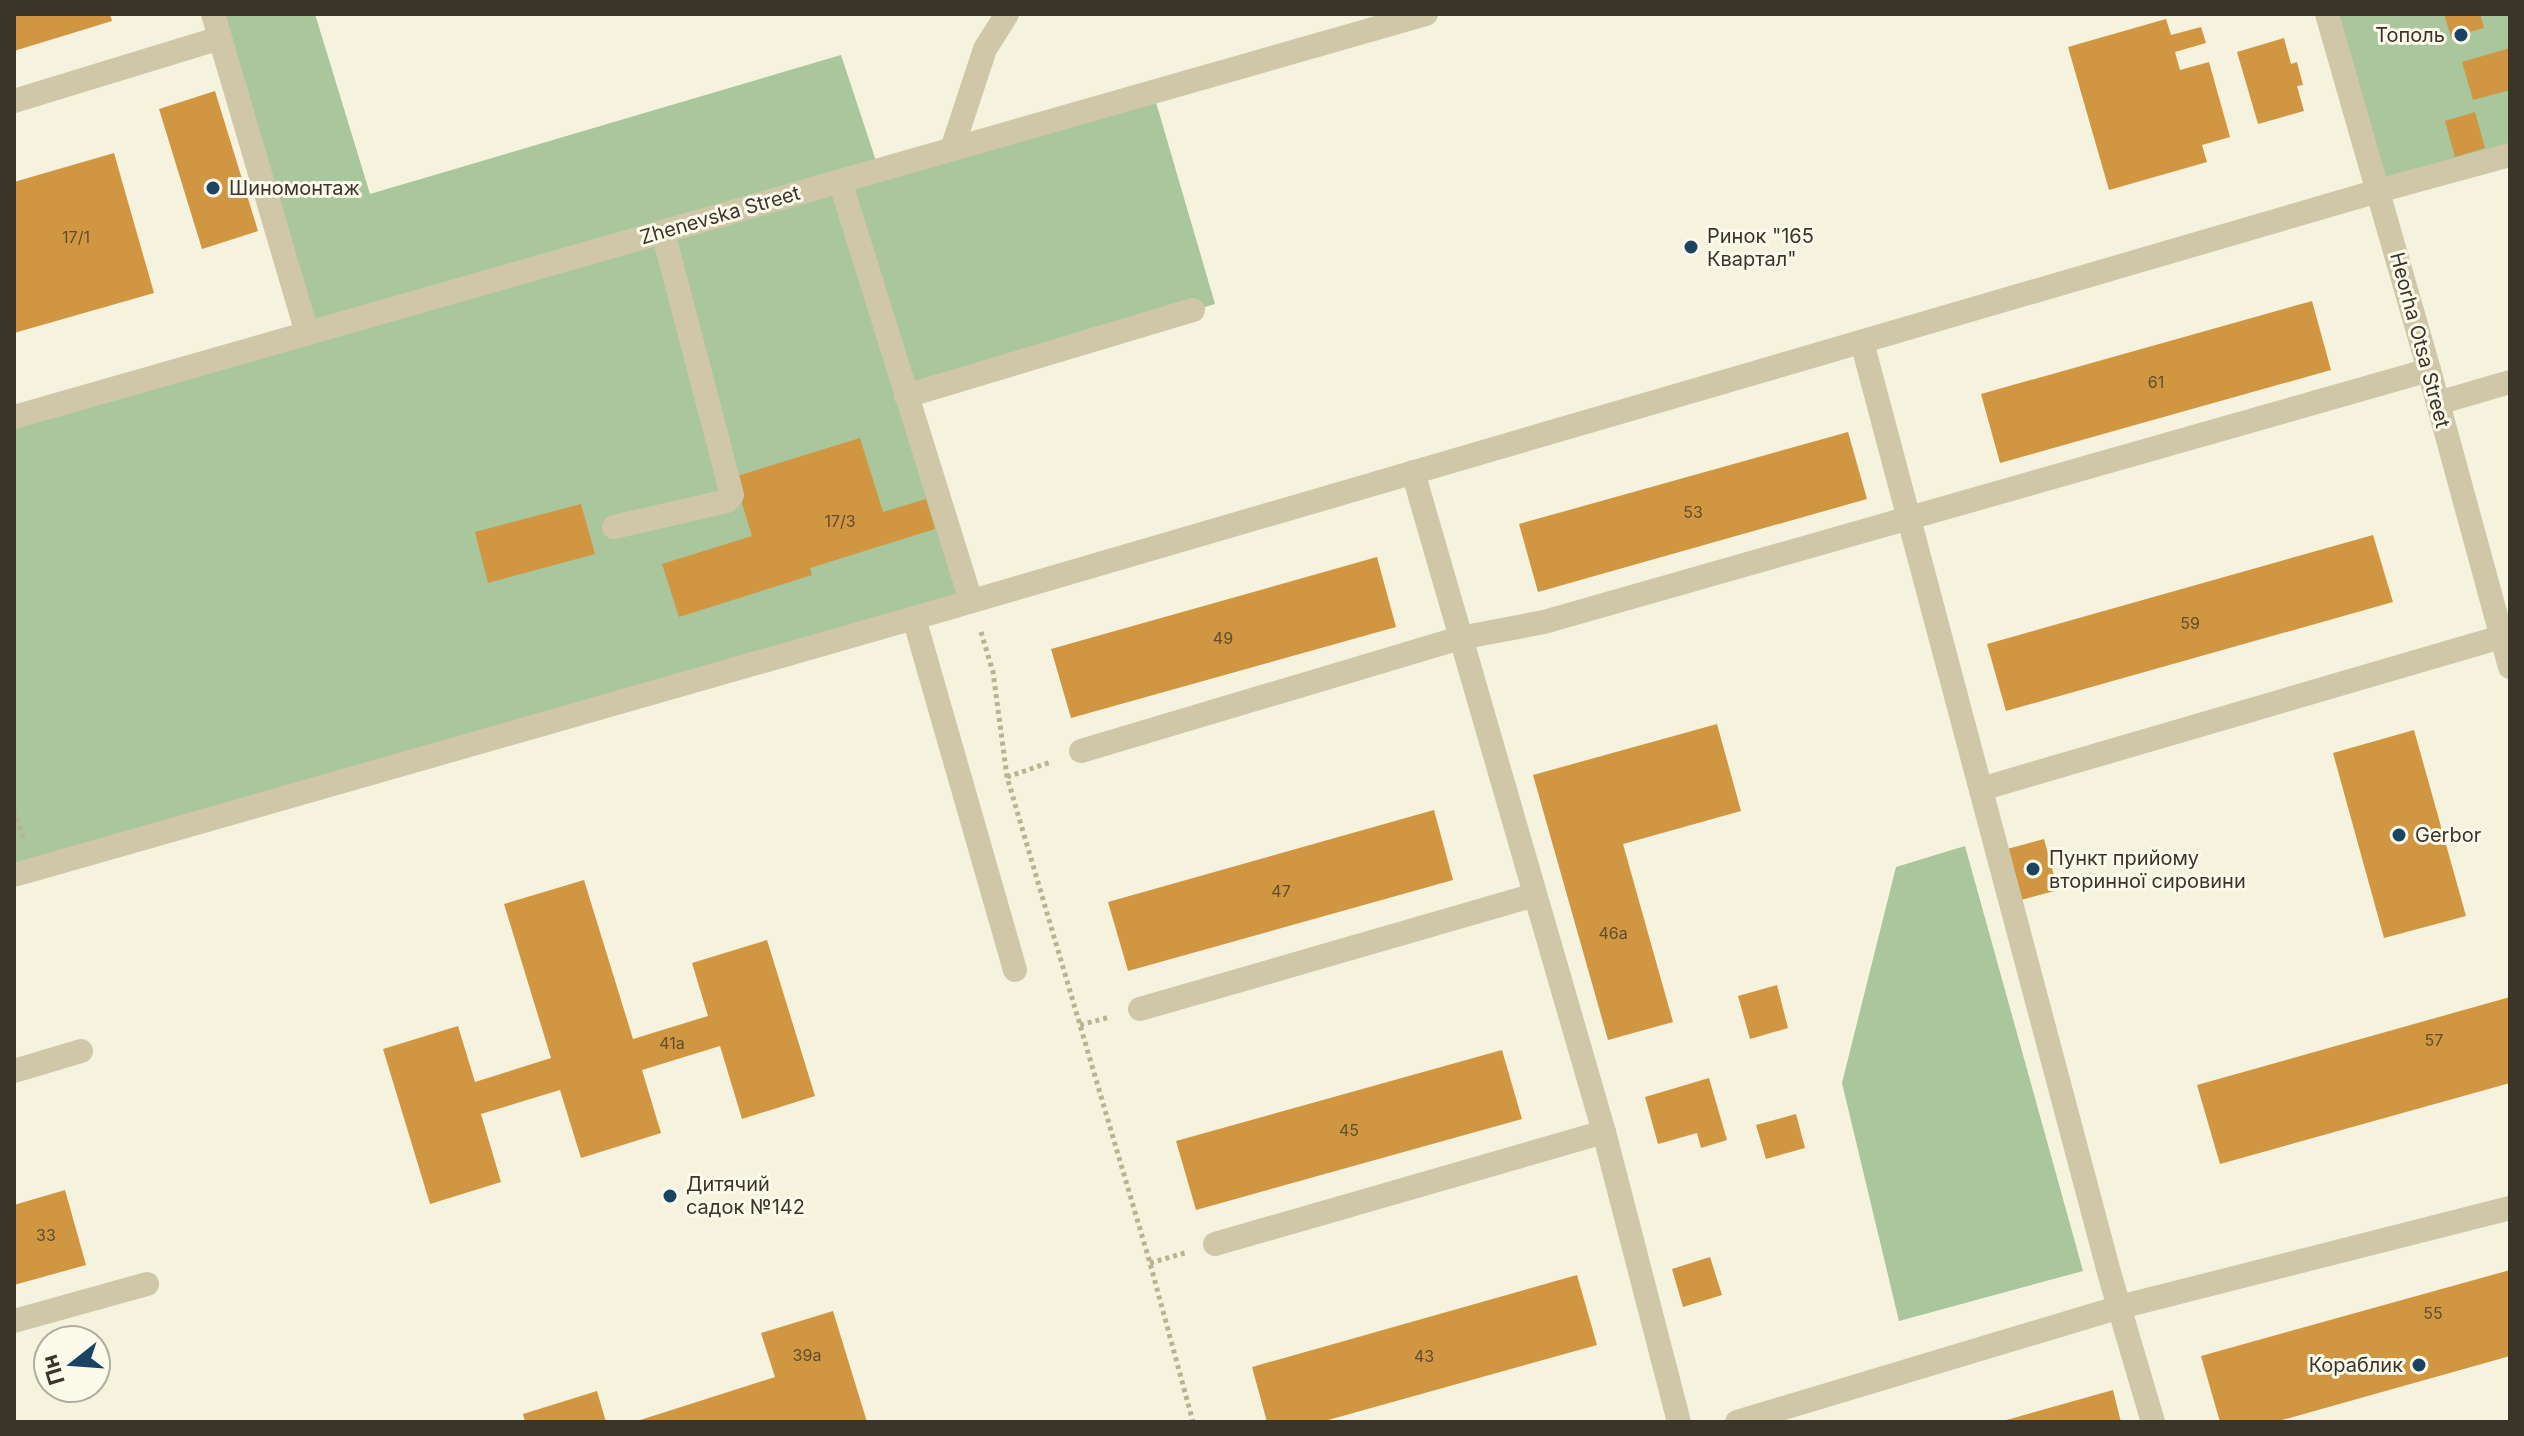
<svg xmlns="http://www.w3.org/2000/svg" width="2524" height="1436" viewBox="0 0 2524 1436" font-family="Inter,sans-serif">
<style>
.green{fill:#a9c69c}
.building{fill:#d19641}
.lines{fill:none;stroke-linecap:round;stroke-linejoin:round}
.path{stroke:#bbb292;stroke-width:5;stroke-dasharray:4 4;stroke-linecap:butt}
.minor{stroke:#cfc7a8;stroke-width:24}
.poi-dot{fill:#1a4461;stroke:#fcfaeb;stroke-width:3}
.labels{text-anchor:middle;stroke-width:6;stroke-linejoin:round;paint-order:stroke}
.number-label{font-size:16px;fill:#604d2f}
.poi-label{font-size:20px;fill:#3b3529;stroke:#fcfaeb;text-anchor:start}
.street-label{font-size:20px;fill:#3b3529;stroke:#fcfaeb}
</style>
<rect width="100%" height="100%" fill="#f5f2de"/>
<g class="green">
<path d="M213 14H315L370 194 841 55 879 170 1153 92 1215 304 906 396 971 601 14 875V417L307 333Z"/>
<path d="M2327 14H2510V155L2378 191Z"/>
<path d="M1965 846 2083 1271 1899 1321 1842 1083 1896 867Z"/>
</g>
<g class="building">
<path d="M14 14H110L112 21 14 51Z"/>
<path d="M2444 14H2480L2484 28 2451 37Z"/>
<path d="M2166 19 2171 35 2201 27 2206 43 2175 52 2180 70 2209 62 2230 137 2202 145 2207 162 2109 190 2068 47Z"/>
<path d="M2284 38 2291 64 2297 62 2303 85 2297 86 2304 111 2258 124 2237 52Z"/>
<path d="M2510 48V90L2473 100 2462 62Z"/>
<path d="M215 91 258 231 202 249 159 109Z"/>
<path d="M2475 112 2485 148 2455 157 2445 121Z"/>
<path d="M114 153 154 293 14 333V182Z"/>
<path d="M2312 301 2331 370 2000 463 1981 394Z"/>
<path d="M1848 432 1867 499 1538 592 1519 524Z"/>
<path d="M860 438 883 512 926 499 935 529 810 568 812 575 679 617 662 564 752 536 734 477Z"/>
<path d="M581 504 595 554 488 583 475 532Z"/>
<path d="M2373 535 2393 602 2006 711 1987 644Z"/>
<path d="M1377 557 1396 627 1071 718 1051 649Z"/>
<path d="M1717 724 1741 811 1623 844 1673 1022 1608 1040 1533 775Z"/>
<path d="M2414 730 2466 916 2384 938 2333 753Z"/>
<path d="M1434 810 1453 880 1128 971 1108 902Z"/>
<path d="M2044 839 2058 890 2021 900 2007 849Z"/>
<path d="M584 880 633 1039 708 1016 692 963 767 940 815 1096 742 1119 720 1046 642 1070 661 1133 581 1158 560 1090 481 1114 501 1182 430 1204 383 1049 458 1026 475 1082 551 1058 504 904Z"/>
<path d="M1777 985 1788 1028 1750 1039 1738 996Z"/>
<path d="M2510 997V1083L2220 1164 2197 1085Z"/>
<path d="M1502 1050 1522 1119 1196 1210 1176 1141Z"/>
<path d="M1709 1078 1727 1140 1701 1148 1697 1133 1658 1144 1645 1097Z"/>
<path d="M1796 1114 1805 1148 1766 1159 1756 1125Z"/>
<path d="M65 1190 86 1265 14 1285V1205Z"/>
<path d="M1710 1257 1722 1295 1683 1307 1672 1269Z"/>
<path d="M2510 1270V1356L2275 1422H2220L2201 1356Z"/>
<path d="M1577 1275 1597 1345 1321 1422H1267L1252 1367Z"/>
<path d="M833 1311 867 1422H634L775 1377 761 1333Z"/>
<path d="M2113 1390 2121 1422H2003V1421Z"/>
<path d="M597 1391 606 1422H525L523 1414Z"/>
</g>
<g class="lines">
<g class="path">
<path d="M981 632 993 672 1007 777 1150 1263 1193 1422"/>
<path d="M1007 777 1051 762"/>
<path d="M14 811 24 840"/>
<path d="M1080 1025 1110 1017"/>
<path d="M1150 1263 1188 1252"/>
</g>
<g class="minor">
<path d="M213 14 307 333"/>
<path d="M2327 14 2429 370 2510 667"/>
<path d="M14 101 220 38"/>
<path d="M952 149 985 49 1007 14"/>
<path d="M840 181 971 601"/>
<path d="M1862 342 2110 1276 2153 1422"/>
<path d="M906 396 1193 310"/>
<path d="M2438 403 2510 382"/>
<path d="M14 417 1426 14"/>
<path d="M1413 472 1604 1132 1679 1422"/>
<path d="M614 527 727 501 732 495 663 232"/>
<path d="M914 618 1015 970"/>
<path d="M1081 751 1460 638 1544 622 2429 370"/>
<path d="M1981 789 2501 637"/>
<path d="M14 875 914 618 2378 191 2510 155"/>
<path d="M1140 1009 1535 895"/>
<path d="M14 1071 81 1051"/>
<path d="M1215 1244 1604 1132"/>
<path d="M14 1321 147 1284"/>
<path d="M1737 1422 2120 1307 2510 1208"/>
</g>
</g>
<g class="poi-dot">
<circle cx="2461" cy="35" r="8"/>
<circle cx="213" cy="188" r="8"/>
<circle cx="1691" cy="247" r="8"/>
<circle cx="2399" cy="835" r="8"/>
<circle cx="2033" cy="869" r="8"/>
<circle cx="670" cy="1196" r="8"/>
<circle cx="2419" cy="1365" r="8"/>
</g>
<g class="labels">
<g class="number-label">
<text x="76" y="243">17/1</text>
<text x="2156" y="388">61</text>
<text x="1693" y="518">53</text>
<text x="840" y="527">17/3</text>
<text x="2190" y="629">59</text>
<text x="1223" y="644">49</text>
<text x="1281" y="897">47</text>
<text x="1613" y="939">46а</text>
<text x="2434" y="1046">57</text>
<text x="672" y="1049">41а</text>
<text x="1349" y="1136">45</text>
<text x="46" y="1241">33</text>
<text x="2433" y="1319">55</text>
<text x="807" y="1361">39а</text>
<text x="1424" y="1362">43</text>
</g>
<g class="poi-label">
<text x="2445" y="42" text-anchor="end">Тополь</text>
<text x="229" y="195">Шиномонтаж</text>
<text x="1707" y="243">Ринок "165<tspan x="1707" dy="23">Квартал"</tspan></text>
<text x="2415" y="842">Gerbor</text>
<text x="2049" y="865">Пункт прийому<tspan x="2049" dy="23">вторинної сировини</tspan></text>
<text x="686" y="1191">Дитячий<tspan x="686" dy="23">садок №142</tspan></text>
<text x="2403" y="1372" text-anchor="end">Кораблик</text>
</g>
<g class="street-label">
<text transform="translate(720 215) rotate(-16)" y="7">Zhenevska Street</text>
<text transform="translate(2420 340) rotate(75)" y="7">Heorha Otsa Street</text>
</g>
</g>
<rect width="2524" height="1436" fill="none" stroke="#3b3529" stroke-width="32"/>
<g transform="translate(72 1364) rotate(253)"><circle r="38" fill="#fcfaeb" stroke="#afab9d" stroke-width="2"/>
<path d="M0-6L14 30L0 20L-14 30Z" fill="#1a4461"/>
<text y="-12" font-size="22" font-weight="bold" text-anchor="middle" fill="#3b3529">Пн</text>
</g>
</svg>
